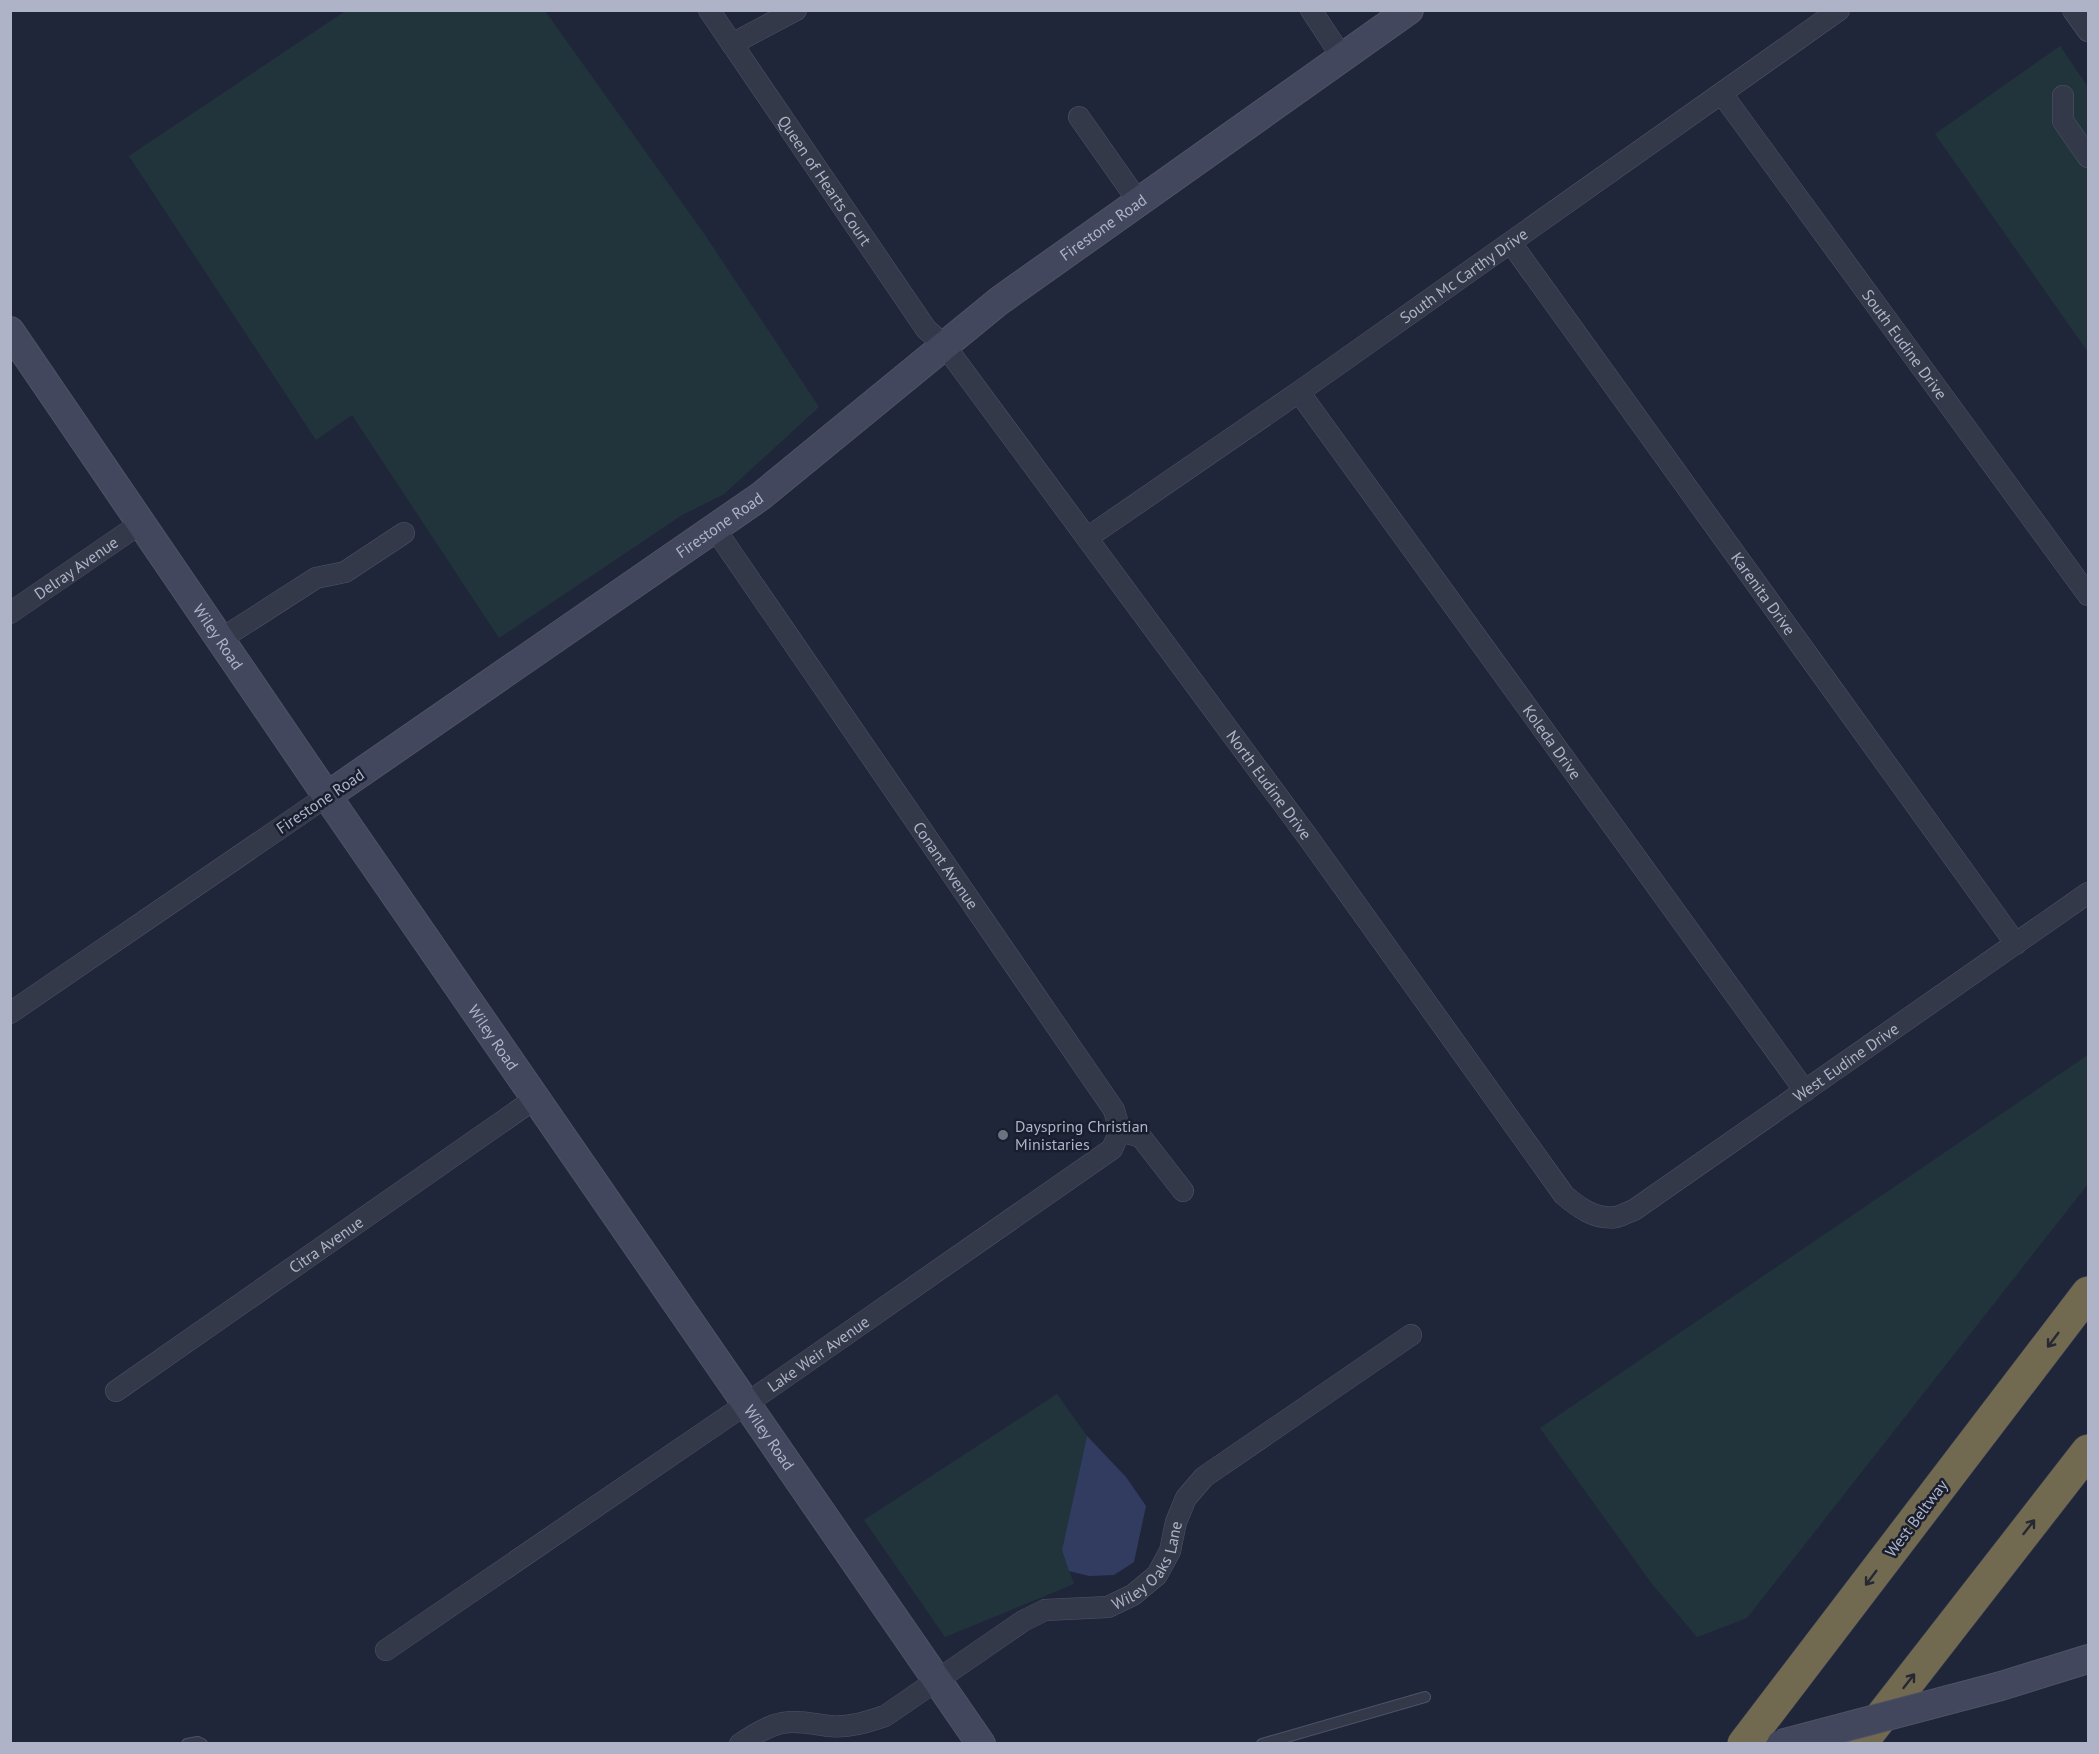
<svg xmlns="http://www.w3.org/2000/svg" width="2099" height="1754" viewBox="0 0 2099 1754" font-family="'PT Sans',sans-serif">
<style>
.green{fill:#22343b}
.water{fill:#313c60}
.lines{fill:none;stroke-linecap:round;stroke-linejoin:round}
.lane-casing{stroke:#4e5365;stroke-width:12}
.street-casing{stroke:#4e5365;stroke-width:22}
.secondary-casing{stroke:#4e5365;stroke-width:30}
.highway-casing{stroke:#3b4052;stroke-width:34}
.lane{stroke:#34394a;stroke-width:10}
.street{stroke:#34394a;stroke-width:21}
.secondary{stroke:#42475e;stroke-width:28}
.highway{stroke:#716a50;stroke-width:33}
.secondary-bridge-casing{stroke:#4e5365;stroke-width:30;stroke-linecap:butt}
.secondary-bridge{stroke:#42475e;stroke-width:28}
.oneway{stroke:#262934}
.worship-dot{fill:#6b7280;stroke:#191e2f;stroke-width:2}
.labels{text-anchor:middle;stroke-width:5;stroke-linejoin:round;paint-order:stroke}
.street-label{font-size:16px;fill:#aeb3c7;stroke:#191e2f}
.poi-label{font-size:16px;fill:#aeb3c7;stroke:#191e2f;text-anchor:start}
</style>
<rect width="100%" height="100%" fill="#20263a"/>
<g class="green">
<path d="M347 10 545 11 705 235 819 407 724 494 682 515 499 638 352 415 316 440 129 156Z"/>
<path d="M2060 46 2088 87V352L1935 134Z"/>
<path d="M2088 1055V1184L1747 1618 1697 1637 1652 1584 1540 1428Z"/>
<path d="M1057 1394 1087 1436 1062 1550 1074 1584 945 1637 864 1520Z"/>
</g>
<path class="water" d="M1087 1436 1126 1477 1146 1506 1134 1562 1114 1575 1089 1576 1069 1571 1062 1550Z"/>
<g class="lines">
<defs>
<g id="lane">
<path d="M187 1744 198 1742 202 1744"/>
<path d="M1262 1744 1425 1697"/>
</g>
<g id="street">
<path id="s1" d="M709 10 926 329 945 346 1310 840 1564 1195C1578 1207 1595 1220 1616 1217 1621 1216 1628 1212 1634 1210L2088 893"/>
<path d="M1311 10 1342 57"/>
<path d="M2073 10 2088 31"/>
<path d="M732 44 796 10"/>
<path id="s2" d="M1722 94 2088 595"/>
<path d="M2063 96V121L2088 157"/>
<path d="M1079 117 1138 201"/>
<path id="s3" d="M1511 243 2016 944"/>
<path id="s4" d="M1299 392 1805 1091"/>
<path id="s5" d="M715 529 1114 1110 1120 1131"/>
<path id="s6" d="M1087 538 1299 392 1839 10"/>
<path id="s7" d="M10 613 141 523"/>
<path d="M221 639 316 578 345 572 404 533"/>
<path d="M10 1013 327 796"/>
<path d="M1120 1131 1141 1137 1183 1191"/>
<path id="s8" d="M116 1391 536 1098"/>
<path id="s9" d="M386 1650 746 1404 1112 1149 1120 1131"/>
<path id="s10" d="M740 1744C753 1735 767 1726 782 1723 799 1720 813 1724 829 1726 849 1728 867 1722 885 1716L1023 1621 1045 1610 1108 1607 1133 1595 1157 1575 1170 1551 1176 1522 1186 1498 1204 1477 1411 1335"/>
</g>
<g id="secondary">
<path id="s11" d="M10 331 327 796 981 1744"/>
<path id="s12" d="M327 796 761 496 999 301 1409 10"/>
<path d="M2001 1686 2088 1659"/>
</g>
<g id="highway">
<path d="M1744 1744 2088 1293"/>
<path d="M1860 1744 2088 1451"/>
</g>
</defs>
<use href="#lane" class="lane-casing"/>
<use href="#street" class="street-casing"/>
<use href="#secondary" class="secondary-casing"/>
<use href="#highway" class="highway-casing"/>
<use href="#lane" class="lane"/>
<use href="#street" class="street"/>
<use href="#secondary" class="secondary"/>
<use href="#highway" class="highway"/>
<defs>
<path id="secondary-bridge" d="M1781 1744 2001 1686"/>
</defs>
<use href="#secondary-bridge" class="secondary-bridge-casing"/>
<use href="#secondary-bridge" class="secondary-bridge"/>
</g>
<defs><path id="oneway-shaft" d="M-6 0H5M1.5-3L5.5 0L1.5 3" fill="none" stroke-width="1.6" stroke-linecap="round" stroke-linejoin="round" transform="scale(1.5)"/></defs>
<g class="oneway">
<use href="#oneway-shaft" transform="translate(2053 1340) rotate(127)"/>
<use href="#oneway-shaft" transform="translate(2029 1527) rotate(-52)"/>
<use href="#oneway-shaft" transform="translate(1871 1578) rotate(127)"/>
<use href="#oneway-shaft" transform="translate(1909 1681) rotate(-52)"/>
</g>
<circle class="worship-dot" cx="1003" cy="1135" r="6"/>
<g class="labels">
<g class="street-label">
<text dy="6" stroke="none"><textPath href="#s1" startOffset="206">Queen of Hearts Court</textPath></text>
<text dy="6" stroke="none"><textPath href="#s12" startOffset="963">Firestone Road</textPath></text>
<text dy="6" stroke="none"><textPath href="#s6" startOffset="459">South Mc Carthy Drive</textPath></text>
<text dy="6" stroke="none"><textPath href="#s2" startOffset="310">South Eudine Drive</textPath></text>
<text dy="6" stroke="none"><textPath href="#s12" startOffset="477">Firestone Road</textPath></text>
<text dy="6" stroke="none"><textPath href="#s7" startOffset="80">Delray Avenue</textPath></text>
<text dy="6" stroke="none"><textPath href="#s3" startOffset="432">Karenita Drive</textPath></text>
<text dy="6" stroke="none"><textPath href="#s11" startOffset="370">Wiley Road</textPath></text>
<text dy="6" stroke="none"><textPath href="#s4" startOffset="432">Koleda Drive</textPath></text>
<text dy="6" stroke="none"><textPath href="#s1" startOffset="957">North Eudine Drive</textPath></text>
<text transform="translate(320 801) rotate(-34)" y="6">Firestone Road</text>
<text dy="6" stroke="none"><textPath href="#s5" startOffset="408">Conant Avenue</textPath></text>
<text dy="6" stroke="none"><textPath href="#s11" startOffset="856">Wiley Road</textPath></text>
<text dy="6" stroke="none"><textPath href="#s1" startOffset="1798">West Eudine Drive</textPath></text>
<text dy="6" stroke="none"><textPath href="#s8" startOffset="256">Citra Avenue</textPath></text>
<text dy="6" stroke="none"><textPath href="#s9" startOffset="524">Lake Weir Avenue</textPath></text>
<text dy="6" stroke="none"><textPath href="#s11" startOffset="1342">Wiley Road</textPath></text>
<text transform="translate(1916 1518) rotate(-53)" y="6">West Beltway</text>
<text dy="6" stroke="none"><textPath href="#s10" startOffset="468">Wiley Oaks Lane</textPath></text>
</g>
<g class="poi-label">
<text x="1015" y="1132">Dayspring Christian<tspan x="1015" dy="18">Ministaries</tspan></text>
</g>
</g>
<rect width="2099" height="1754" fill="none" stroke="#aeb3c7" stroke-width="24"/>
</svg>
